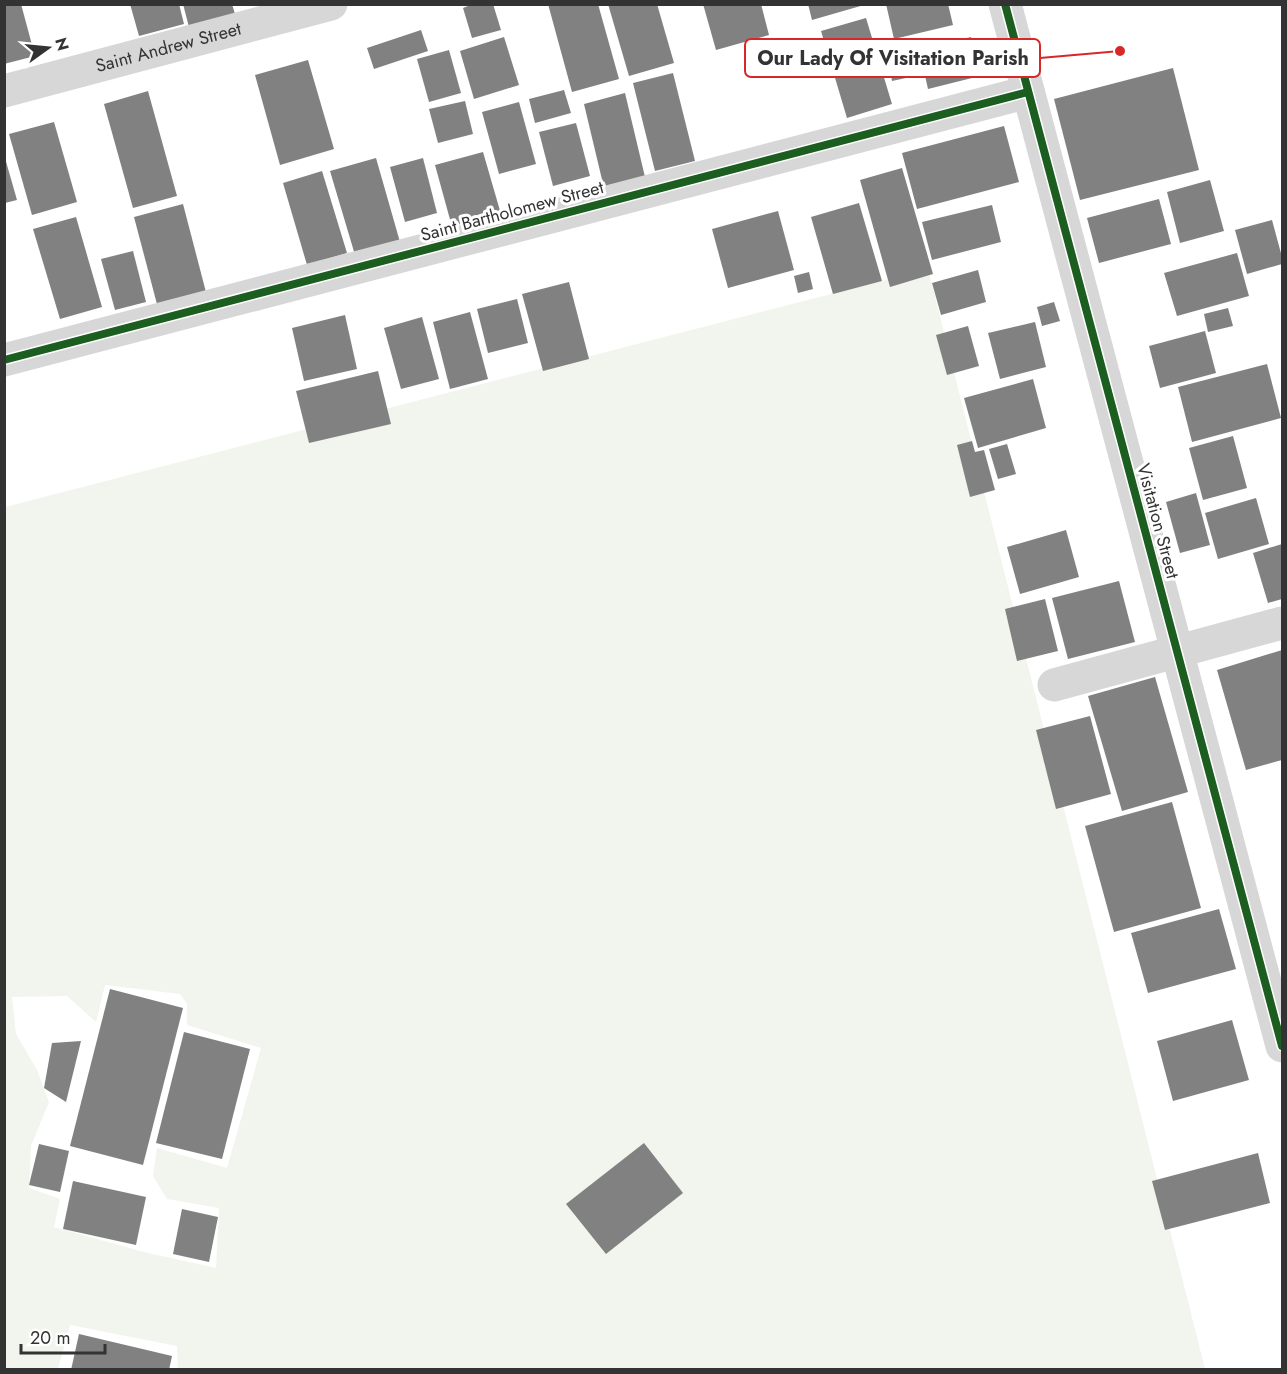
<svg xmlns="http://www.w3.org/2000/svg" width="1287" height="1374" viewBox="0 0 1287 1374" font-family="Jost,sans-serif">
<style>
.green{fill:#f1f5ed;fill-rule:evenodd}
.building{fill:#818181}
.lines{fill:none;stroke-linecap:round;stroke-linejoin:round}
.minor{stroke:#d7d7d7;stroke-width:33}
.cycleway-casing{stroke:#fff;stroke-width:11}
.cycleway{stroke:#1b5e20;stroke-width:8}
.labels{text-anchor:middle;stroke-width:6;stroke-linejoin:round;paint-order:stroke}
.street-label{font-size:18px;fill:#333;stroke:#fff}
.leader{fill:none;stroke:#d62828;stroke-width:2}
.callout-dot{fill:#d62828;stroke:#fff;stroke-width:2}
.callout{fill:#fff;stroke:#d62828;stroke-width:2}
.callout-label{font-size:20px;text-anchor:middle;font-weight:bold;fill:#333}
</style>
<rect width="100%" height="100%" fill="#fff"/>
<path class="green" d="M928 269 1205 1369 178 1370 177 1346 70 1325 58 1369 5 1370V507ZM105 985 180 994 187 1004V1025L261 1048 227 1168 157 1148 153 1176 167 1199 219 1208 216 1268 144 1252 54 1227 60 1199 29 1188 31 1146 49 1102 37 1070 16 1034 12 997 67 996 96 1022Z"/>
<g class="building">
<path d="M4 4H21L35 56 4 64Z"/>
<path d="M130 4H179L184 24 139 36Z"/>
<path d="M183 4H232L235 14 189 27Z"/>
<path d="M473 4H493L501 30 472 38 463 8Z"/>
<path d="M548 4H598L619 79 572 92Z"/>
<path d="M608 4H657L674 63 629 76Z"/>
<path d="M703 4H761L769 35 716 50Z"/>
<path d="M808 4H864V5L812 20Z"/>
<path d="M886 4H948L953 25 894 39Z"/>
<path d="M866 18 892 104 847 118 821 31Z"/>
<path d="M421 30 428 51 374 69 367 48Z"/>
<path d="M504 37 519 85 474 99 460 51Z"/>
<path d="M971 37 980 76 928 89 919 49Z"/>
<path d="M915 48 920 75 892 81 887 54Z"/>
<path d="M449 50 461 93 429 102 417 59Z"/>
<path d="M308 60 334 149 280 165 255 75Z"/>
<path d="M1173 68 1199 170 1080 200 1054 99Z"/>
<path d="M673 73 695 161 655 171 633 83Z"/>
<path d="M564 90 571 113 535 123 529 99Z"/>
<path d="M148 91 177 196 133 208 104 104Z"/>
<path d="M625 93 645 177 604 188 584 104Z"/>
<path d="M465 101 473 134 438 143 429 109Z"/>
<path d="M519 102 536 164 499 174 482 112Z"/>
<path d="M54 122 77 202 32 215 9 134Z"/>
<path d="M576 123 590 176 553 186 539 132Z"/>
<path d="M1004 126 1019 182 917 209 902 153Z"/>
<path d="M483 152 503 221 454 234 435 165Z"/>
<path d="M5 158 17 200 5 203Z"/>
<path d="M376 158 400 242 355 255 330 171Z"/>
<path d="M423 158 437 213 405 222 390 167Z"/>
<path d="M902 168 933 274 890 287 860 180Z"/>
<path d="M322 171 347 253 307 265 283 183Z"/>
<path d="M1210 180 1224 231 1180 243 1167 192Z"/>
<path d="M1159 199 1171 244 1099 263 1087 218Z"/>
<path d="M859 203 882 281 833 294 811 217Z"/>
<path d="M183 204 207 296 158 308 134 217Z"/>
<path d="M992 205 1001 242 932 260 922 222Z"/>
<path d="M778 211 794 270 728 288 712 229Z"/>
<path d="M76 217 102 307 60 319 33 229Z"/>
<path d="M1272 220 1282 257V264L1247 274 1235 230Z"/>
<path d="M133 251 146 302 115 310 101 259Z"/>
<path d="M1237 253 1249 296 1177 316 1164 273Z"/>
<path d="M978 270 986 302 941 315 932 283Z"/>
<path d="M809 272 813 289 798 293 794 276Z"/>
<path d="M569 282 589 359 543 371 522 294Z"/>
<path d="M517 299 528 343 488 353 477 309Z"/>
<path d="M1054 302 1060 321 1042 326 1037 307Z"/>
<path d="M1228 308 1233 326 1208 332 1204 314Z"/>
<path d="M470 312 488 379 450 389 433 322Z"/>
<path d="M345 315 357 369 304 381 292 328Z"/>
<path d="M422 317 439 379 401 389 384 328Z"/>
<path d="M1035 322 1046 367 1000 379 988 333Z"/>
<path d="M968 326 979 366 947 375 936 335Z"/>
<path d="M1205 331 1216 373 1160 388 1149 346Z"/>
<path d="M1267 364 1281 418 1192 442 1178 387Z"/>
<path d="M378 371 391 424 309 443 296 391Z"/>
<path d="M1033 379 1046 428 978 448 964 398Z"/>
<path d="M1233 436 1247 488 1203 500 1189 448Z"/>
<path d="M972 441 975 452 984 450 995 490 970 497 957 445Z"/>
<path d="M1007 444 1016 474 998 479 989 449Z"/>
<path d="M1196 493 1210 545 1180 553 1166 502Z"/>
<path d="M1256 498 1269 544 1218 559 1205 513Z"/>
<path d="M1066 530 1079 577 1020 594 1007 547Z"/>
<path d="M1282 544V599L1268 603 1253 553Z"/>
<path d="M1119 581 1135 642 1068 659 1052 598Z"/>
<path d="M1045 599 1058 651 1017 661 1005 609Z"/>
<path d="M1282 650V760L1246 770 1217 670Z"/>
<path d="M1155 677 1188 792 1122 811 1088 696Z"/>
<path d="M1090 716 1111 794 1056 809 1036 730Z"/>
<path d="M1172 802 1201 908 1114 932 1085 826Z"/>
<path d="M1219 909 1236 969 1148 993 1131 933Z"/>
<path d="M110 989 183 1008 143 1165 70 1146Z"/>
<path d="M1232 1020 1249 1080 1173 1101 1157 1041Z"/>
<path d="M184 1032 250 1049 222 1159 156 1143Z"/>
<path d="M81 1041 66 1102 44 1088 52 1043Z"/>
<path d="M644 1143 683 1193 606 1254 566 1204Z"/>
<path d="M39 1144 69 1151 60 1192 29 1185Z"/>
<path d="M1258 1153 1270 1203 1165 1230 1152 1181Z"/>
<path d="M73 1181 146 1197 136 1245 63 1229Z"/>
<path d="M182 1209 218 1217 209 1262 173 1254Z"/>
<path d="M79 1334 172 1356 169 1370H71Z"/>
</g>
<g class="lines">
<g class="minor">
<path d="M1005 4 1282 1046"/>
<path id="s1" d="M4 91 331 4"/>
<path d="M4 360 1028 92"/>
<path d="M1054 685 1282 623"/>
</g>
<defs>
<g id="cycleway">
<path d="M1005 4 1282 1046"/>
<path d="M4 360 1028 92"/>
</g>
</defs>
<use href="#cycleway" class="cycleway-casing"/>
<use href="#cycleway" class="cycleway"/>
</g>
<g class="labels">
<g class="street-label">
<text dy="6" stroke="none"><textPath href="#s1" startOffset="170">Saint Andrew Street</textPath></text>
<text transform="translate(512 211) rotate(-15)" y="6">Saint Bartholomew Street</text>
<text transform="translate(1158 521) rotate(75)" y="6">Visitation Street</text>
</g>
</g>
<path class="leader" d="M1120 51L1040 58"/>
<circle class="callout-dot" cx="1120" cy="51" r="6"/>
<rect class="callout" x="745" y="39" width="295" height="38" rx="6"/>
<g class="callout-label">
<text x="893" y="65">Our Lady Of Visitation Parish</text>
</g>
<rect width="1287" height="1374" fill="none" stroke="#333333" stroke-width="12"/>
<g transform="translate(48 48) rotate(75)" stroke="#ffffff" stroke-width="4.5" paint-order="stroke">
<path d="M0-4.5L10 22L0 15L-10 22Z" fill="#333333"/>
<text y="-9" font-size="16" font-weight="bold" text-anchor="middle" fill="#333333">N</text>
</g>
<path d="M21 1344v9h84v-9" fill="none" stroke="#333333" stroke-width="3"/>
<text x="30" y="1344" font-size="18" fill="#333333" stroke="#ffffff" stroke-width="4.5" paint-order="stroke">20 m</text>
</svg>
